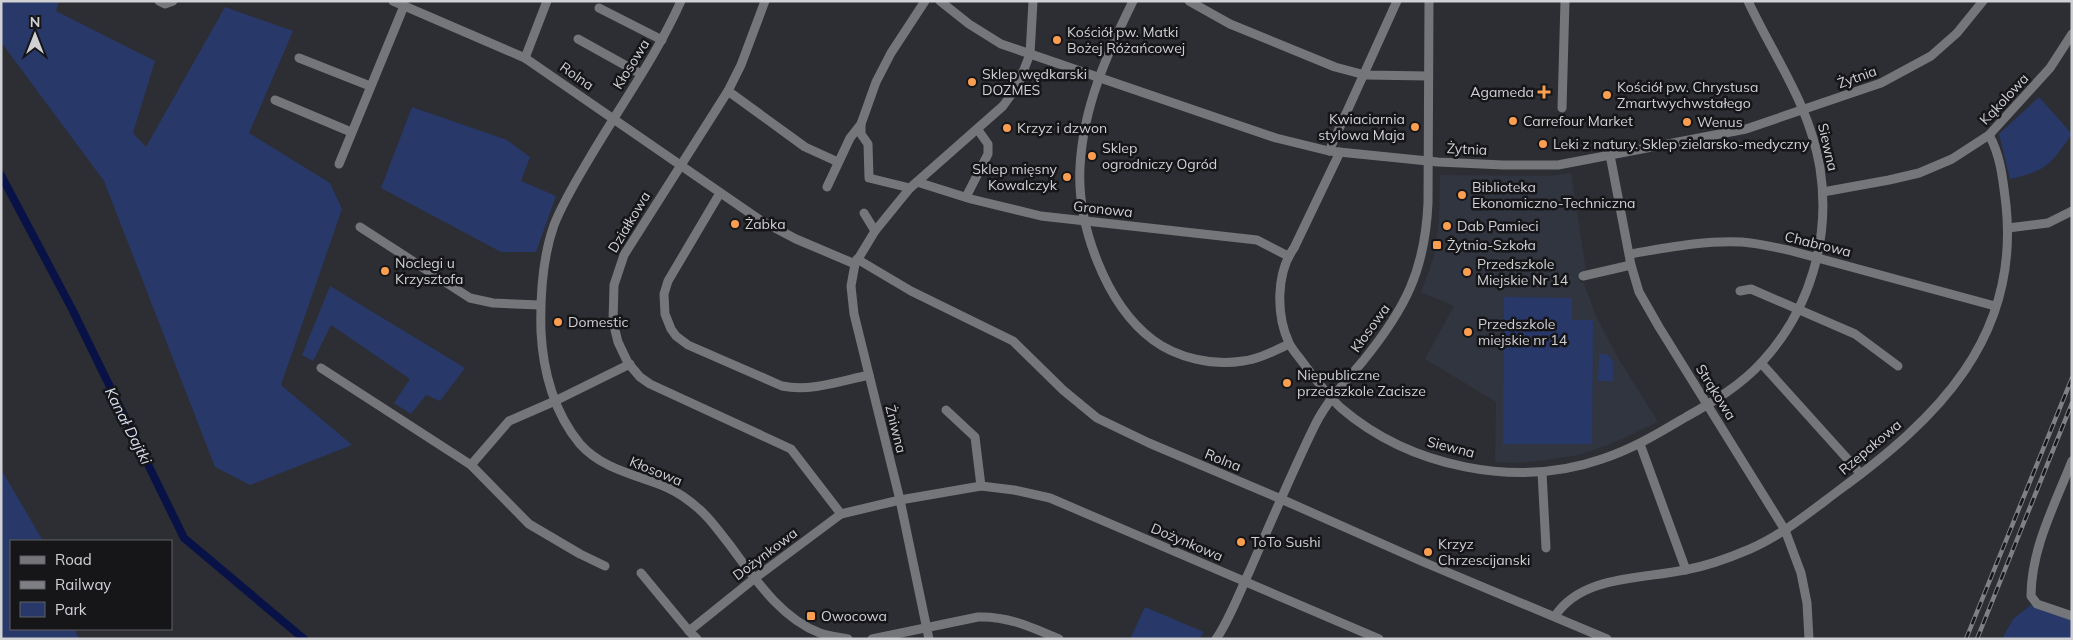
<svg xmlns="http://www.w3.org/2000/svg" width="2073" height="640" viewBox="0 0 2073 640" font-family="Mulish,sans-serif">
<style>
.built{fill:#313540}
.green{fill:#283869}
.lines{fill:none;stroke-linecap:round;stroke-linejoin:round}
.canal{stroke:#091246;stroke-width:8}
.minor{stroke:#757679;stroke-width:9}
.rail-casing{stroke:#7f8085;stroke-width:4.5}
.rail{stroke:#161619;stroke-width:2.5;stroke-dasharray:8;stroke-linecap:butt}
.poi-dot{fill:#fb9e50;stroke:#161619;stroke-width:2}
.labels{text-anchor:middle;stroke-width:5;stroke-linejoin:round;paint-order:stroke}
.poi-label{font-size:14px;fill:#d0d1d5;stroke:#161619;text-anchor:start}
.street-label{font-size:14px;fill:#d0d1d5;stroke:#161619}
.water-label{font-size:15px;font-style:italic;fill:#d8dff1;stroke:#161619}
</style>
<rect width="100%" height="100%" fill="#2c2e33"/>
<path class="built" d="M1571 173 1586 270 1580 271V282L1584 283 1595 314 1618 358 1658 422 1611 444 1578 455 1547 460 1516 463 1495 462 1496 402 1425 359 1454 306 1421 292 1434 257 1439 220 1440 175 1549 176Z"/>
<g class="green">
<path d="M1 1H59L56 11 155 61 133 133 146 147 225 7 293 31 249 133 330 183 342 209 281 385 352 445 250 485 215 467 104 181 1 42Z"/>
<path d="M2039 97 2072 134C2050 165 2048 170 2010 179L1999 134Z"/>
<path d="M412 107 507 140 530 157 521 181 556 196 536 252H501L381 188Z"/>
<path d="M330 286 465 368 440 401 426 395 411 414 394 403 410 379 331 325 313 361 302 355Z"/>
<path d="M1504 297 1572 298V320H1593L1592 444H1503Z"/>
<path d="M1599 354H1607L1613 361V381H1598Z"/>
<path d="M1 469 43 541H11V629H75L79 639H1Z"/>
<path d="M2031 605 2072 620V639H2002L2013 619Z"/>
<path d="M1145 607 1204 632 1199 639H1130Z"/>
</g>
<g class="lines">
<path class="canal" d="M1 175 72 309 184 538 304 639"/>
<g class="minor">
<path d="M159 1 165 4 173 1"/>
<path d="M393 1 525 58 760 220 796 239 855 264"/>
<path d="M681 1C656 57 620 106 589 159 576 181 563 202 554 225 542 259 540 296 541 332 543 371 554 413 580 444 603 470 638 475 668 488 679 493 690 501 699 509 711 519 719 532 729 544 753 576 780 618 820 633 829 636 839 637 848 639"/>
<path d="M765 1 741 65 728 91 624 255 614 285 613 322 618 342 628 363 640 377 650 384 791 449 841 514"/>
<path d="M940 1 969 24 1001 44 1276 138 1329 151 1438 162 1503 165H1558L1746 129 1881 83 1931 56 1957 33 1983 1"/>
<path d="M1133 1C1107 54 1083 107 1080 167 1077 224 1105 304 1153 340 1177 358 1213 366 1243 361 1259 359 1274 351 1289 344"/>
<path d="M1189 1 1230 24 1335 67 1365 75 1428 76"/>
<path d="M599 8 662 40"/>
<path d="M578 39 641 74"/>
<path d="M299 58 370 86"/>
<path d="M525 58 547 1"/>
<path d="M728 91 805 147 838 162"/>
<path d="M275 100 351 132"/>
<path d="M1562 108 1565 1"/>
<path d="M861 124V134L868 144 869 178 910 188"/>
<path d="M1329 151 1397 1"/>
<path d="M1340 152 1294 248C1276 273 1276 315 1289 343 1292 349 1297 355 1301 360 1313 376 1326 394 1341 408 1410 467 1516 489 1602 459 1633 449 1659 433 1686 417 1713 402 1741 385 1762 362 1810 310 1831 238 1820 168 1809 103 1775 59 1748 1"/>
<path d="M1610 155 1631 265 1639 292 1659 327 1785 530 1801 573 1807 603 1809 639"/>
<path d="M339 164 404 6"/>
<path d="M917 182 971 199 1041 216 1257 240 1288 256"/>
<path d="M827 187 850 138 861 124 876 82 891 53 925 1"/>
<path d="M1823 192 1889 180 1919 173 1952 159 1989 135 2050 68 2072 34"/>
<path d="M720 193 668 281 664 294 665 314 671 329 676 336 688 345 782 386C810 392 841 381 869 375"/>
<path d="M966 197 988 154V144L978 130"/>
<path d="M864 213 875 231"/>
<path d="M360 227 470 298 493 303 540 305"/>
<path d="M2008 228 2048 223 2072 211"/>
<path d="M1630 254C1666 248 1704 240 1742 242 1757 243 1773 247 1788 250L1995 306"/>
<path d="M857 259 911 291 1013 341 1063 390 1097 418 1149 443 1281 499 1421 561 1607 639"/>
<path d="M1583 276 1631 265"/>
<path d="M1740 291 1751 289 1855 334 1898 366"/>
<path d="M1761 363 1861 474"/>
<path d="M321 368 471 465 529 524 580 554 605 566"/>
<path d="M946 410 975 437 981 486"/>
<path d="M1640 444 1686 570"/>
<path d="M2072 461C2055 504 2031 549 2031 596L2037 604 2072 616"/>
<path d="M471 465 509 421 555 401 630 364"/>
<path d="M1542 472 1546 548"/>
<path d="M641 573 689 631 755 578 841 514 900 500 981 486 1014 490 1050 498 1379 639"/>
<path d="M1555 616C1582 575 1642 579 1685 570 1707 566 1729 558 1750 549 1782 535 1810 512 1838 491 1937 419 2020 338 2006 205 2003 181 2001 156 1989 135"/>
<path d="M689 631 697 639"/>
<path d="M872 639 978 617C1008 616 1031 627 1059 639"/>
<path d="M929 639 900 500 854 314 851 286 855 264 875 231 910 188 1003 106 1018 85 1030 54 1033 1"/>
<path d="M1216 639C1228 623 1241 589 1250 570 1271 522 1292 472 1315 425 1327 401 1346 381 1363 361 1405 309 1425 271 1428 203L1429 1"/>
</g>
<defs>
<g id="rail">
<path d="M1966 639 2072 378"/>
<path d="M1977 639 2072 403"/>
</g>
</defs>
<use href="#rail" class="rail-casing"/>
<use href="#rail" class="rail"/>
</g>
<g class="poi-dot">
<circle cx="1057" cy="40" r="5"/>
<circle cx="972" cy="82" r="5"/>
<path d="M1541.5 84.5h5v5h5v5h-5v5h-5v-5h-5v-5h5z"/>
<circle cx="1607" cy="95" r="5"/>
<circle cx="1513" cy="121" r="5"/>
<circle cx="1687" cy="122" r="5"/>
<circle cx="1415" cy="127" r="5"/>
<circle cx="1007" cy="128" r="5"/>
<circle cx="1543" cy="144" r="5"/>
<circle cx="1092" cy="156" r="5"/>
<circle cx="1067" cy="177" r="5"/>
<circle cx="1462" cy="195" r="5"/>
<circle cx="735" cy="224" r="5"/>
<circle cx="1447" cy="226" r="5"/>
<rect x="1432" y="240" width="10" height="10" rx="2.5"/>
<circle cx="385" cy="271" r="5"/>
<circle cx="1467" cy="272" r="5"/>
<circle cx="558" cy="322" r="5"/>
<circle cx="1468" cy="332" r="5"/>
<circle cx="1287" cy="383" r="5"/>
<circle cx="1241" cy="542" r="5"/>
<circle cx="1428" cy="552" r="5"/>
<rect x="806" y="611" width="10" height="10" rx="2.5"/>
</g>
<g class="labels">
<g class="poi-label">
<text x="1067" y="37">Kościół pw. Matki<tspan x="1067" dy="16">Bożej Różańcowej</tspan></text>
<text x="982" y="79">Sklep wędkarski<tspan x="982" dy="16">DOZMES</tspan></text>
<text x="1617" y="92">Kościół pw. Chrystusa<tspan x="1617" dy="16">Zmartwychwstałego</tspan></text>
<text x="1534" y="97" text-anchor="end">Agameda</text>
<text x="1405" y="124" text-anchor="end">Kwiaciarnia<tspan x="1405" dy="16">stylowa Maja</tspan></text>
<text x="1523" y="126">Carrefour Market</text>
<text x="1697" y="127">Wenus</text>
<text x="1017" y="133">Krzyz i dzwon</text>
<text x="1553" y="149">Leki z natury. Sklep zielarsko-medyczny</text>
<text x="1102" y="153">Sklep<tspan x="1102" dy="16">ogrodniczy Ogród</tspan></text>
<text x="1057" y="174" text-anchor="end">Sklep mięsny<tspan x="1057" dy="16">Kowalczyk</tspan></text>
<text x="1472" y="192">Biblioteka<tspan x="1472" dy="16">Ekonomiczno-Techniczna</tspan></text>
<text x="745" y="229">Żabka</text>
<text x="1457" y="231">Dab Pamieci</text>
<text x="1447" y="250">Żytnia-Szkoła</text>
<text x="395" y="268">Noclegi u<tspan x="395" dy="16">Krzysztofa</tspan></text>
<text x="1477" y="269">Przedszkole<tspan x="1477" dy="16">Miejskie Nr 14</tspan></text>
<text x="568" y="327">Domestic</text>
<text x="1478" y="329">Przedszkole<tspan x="1478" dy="16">miejskie nr 14</tspan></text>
<text x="1297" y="380">Niepubliczne<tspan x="1297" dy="16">przedszkole Zacisze</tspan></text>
<text x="1251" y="547">ToTo Sushi</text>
<text x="1438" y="549">Krzyz<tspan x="1438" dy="16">Chrzescijanski</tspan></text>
<text x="821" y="621">Owocowa</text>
</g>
<g class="street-label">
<text transform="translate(631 64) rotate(-58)" y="5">Kłosowa</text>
<text transform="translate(577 76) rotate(35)" y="5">Rolna</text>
<text transform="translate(1857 77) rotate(-20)" y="5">Żytnia</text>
<text transform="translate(2004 99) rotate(-47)" y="5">Kąkolowa</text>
<text transform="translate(1828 147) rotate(77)" y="5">Siewna</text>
<text transform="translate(1467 149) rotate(3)" y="5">Żytnia</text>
<text transform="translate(1103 209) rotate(6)" y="5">Gronowa</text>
<text transform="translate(629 222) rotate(-59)" y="5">Działkowa</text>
<text transform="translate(1818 244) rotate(14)" y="5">Chabrowa</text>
<text transform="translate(1370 328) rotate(-54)" y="5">Kłosowa</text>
<text transform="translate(1716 392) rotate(58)" y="5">Strąkowa</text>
<text transform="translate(896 429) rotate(76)" y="5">Żniwna</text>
<text transform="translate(1451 447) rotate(14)" y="5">Siewna</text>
<text transform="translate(1870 447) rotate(-40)" y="5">Rzepakowa</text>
<text transform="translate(1223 460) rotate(22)" y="5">Rolna</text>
<text transform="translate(656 471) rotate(22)" y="5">Kłosowa</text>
<text transform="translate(1187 542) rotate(23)" y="5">Dożynkowa</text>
<text transform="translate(765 554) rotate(-37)" y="5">Dożynkowa</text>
</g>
<g class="water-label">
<text transform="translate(128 426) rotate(63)" y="5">Kanał Dajtki</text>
</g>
</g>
<rect width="2073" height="640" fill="none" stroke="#d0d1d5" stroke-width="5"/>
<rect x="10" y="540" width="162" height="90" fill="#161619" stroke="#606164"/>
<rect x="20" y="556" width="25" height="8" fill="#757679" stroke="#606164"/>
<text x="55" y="565" font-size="15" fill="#d0d1d5">Road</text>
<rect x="20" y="581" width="25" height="8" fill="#7f8085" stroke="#606164"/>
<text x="55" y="590" font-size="15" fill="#d0d1d5">Railway</text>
<rect x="20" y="602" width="25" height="15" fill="#283869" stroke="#606164"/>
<text x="55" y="615" font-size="15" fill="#d0d1d5">Park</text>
<g transform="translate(35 35)" stroke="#161619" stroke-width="4" paint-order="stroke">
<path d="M0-4L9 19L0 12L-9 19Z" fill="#d0d1d5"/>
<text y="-8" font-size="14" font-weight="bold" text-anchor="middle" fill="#d0d1d5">N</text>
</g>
</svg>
